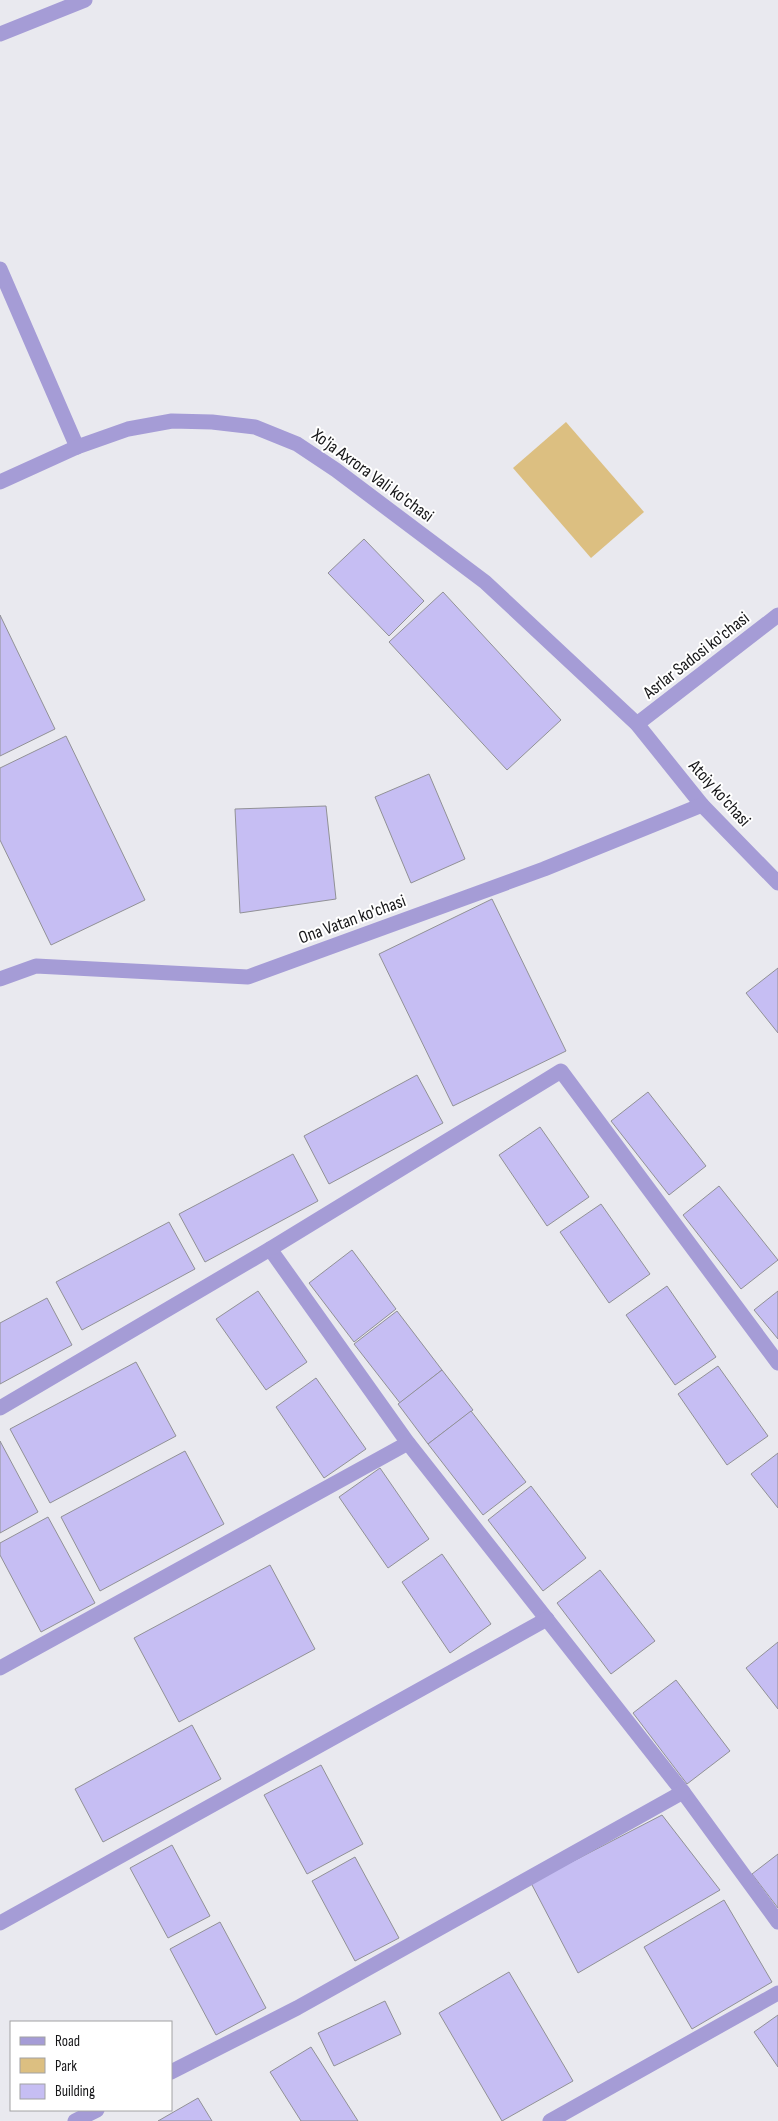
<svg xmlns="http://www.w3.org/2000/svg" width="778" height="2121" viewBox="0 0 778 2121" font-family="'Sofia Sans Condensed',sans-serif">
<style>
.green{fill:#dcbf81}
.building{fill:#c6bef3;stroke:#919196}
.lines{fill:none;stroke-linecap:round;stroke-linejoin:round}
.minor{stroke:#a59cd6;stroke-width:15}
.labels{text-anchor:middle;stroke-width:4;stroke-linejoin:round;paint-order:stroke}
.street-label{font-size:18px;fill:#161618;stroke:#fff}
</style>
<rect width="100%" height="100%" fill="#e9e9ef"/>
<path class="green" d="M566 422 644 512 591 558 513 468Z"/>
<g class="building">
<path d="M364 539 424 601 389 636 328 573Z"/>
<path d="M443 592 561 720 507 770 389 642Z"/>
<path d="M0 615 55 729 0 756Z"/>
<path d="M66 736 145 900 51 945 0 840V768Z"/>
<path d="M429 774 465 859 411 883 375 797Z"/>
<path d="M326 806 336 899 240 913 235 809Z"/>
<path d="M492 899 566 1051 453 1106 379 954Z"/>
<path d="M778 968V1033L746 993Z"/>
<path d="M417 1075 443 1123 329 1184 304 1136Z"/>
<path d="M648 1092 706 1166 669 1195 611 1121Z"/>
<path d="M540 1127 589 1197 547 1226 499 1155Z"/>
<path d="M293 1154 318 1201 205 1262 179 1214Z"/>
<path d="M719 1186 778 1260 741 1289 683 1215Z"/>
<path d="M601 1204 650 1274 609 1303 560 1232Z"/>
<path d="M169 1222 195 1269 82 1330 56 1282Z"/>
<path d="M352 1250 396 1309 354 1342 309 1283Z"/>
<path d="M667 1286 716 1357 675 1385 626 1315Z"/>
<path d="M258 1291 307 1362 266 1390 216 1319Z"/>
<path d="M778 1291V1339L754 1310Z"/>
<path d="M47 1298 72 1345 0 1384V1323Z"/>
<path d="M397 1311 442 1370 400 1403 354 1344Z"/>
<path d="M136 1362 176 1436 50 1503 10 1429Z"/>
<path d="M718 1366 768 1436 727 1465 678 1394Z"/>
<path d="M442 1370 473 1410 428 1444 398 1404Z"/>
<path d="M316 1378 366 1449 324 1478 276 1407Z"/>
<path d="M471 1411 526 1482 483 1515 428 1444Z"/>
<path d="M0 1441 38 1512 0 1533Z"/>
<path d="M185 1451 224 1524 100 1591 61 1517Z"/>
<path d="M778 1453V1508L751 1474Z"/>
<path d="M380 1468 429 1539 388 1568 339 1497Z"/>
<path d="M531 1486 586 1558 543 1591 488 1520Z"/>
<path d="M48 1517 95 1603 41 1632 0 1555V1543Z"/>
<path d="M442 1554 491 1624 450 1653 402 1582Z"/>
<path d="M270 1565 315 1649 179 1722 134 1638Z"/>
<path d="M600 1570 655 1641 611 1674 557 1603Z"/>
<path d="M778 1642V1709L746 1668Z"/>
<path d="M676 1680 730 1751 687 1784 633 1713Z"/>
<path d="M192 1725 221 1779 103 1842 75 1789Z"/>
<path d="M321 1765 363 1844 307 1874 264 1795Z"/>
<path d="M662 1815 720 1890 578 1973 531 1883Z"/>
<path d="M172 1845 210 1916 168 1938 130 1868Z"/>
<path d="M778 1854V1908L752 1874Z"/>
<path d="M355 1857 399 1938 355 1961 312 1881Z"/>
<path d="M724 1900 772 1982 692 2029 644 1947Z"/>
<path d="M220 1922 266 2008 216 2035 170 1949Z"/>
<path d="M509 1972 573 2081 502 2121 439 2013Z"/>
<path d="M385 2001 401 2034 334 2066 318 2033Z"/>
<path d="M778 2015V2067L754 2032Z"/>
<path d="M311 2047 358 2121H301L270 2072Z"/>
<path d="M198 2098 212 2121H158Z"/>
</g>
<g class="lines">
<g class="minor">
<path d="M0 34 85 0"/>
<path d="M0 269 77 447"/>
<path d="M0 482 77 447 128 429 172 421 212 422 255 427 297 444 336 470 485 582 637 724 702 805 778 883"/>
<path d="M637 724 778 615"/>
<path d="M0 979 36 966 248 977 544 869 702 805"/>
<path d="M270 1249 408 1443 683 1792 778 1922"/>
<path d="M0 1408 270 1249 561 1071 778 1363"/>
<path d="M0 1668 408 1443"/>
<path d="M0 1923 547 1619"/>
<path d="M171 2072 297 2008 683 1792"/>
<path d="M75 2121 97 2110"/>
<path d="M550 2121 778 1993"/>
</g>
</g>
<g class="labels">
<g class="street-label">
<text transform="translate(373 475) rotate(36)" y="6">Xo'ja Axrora Vali ko'chasi</text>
<text transform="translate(696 655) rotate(-38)" y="6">Asrlar Sadosi ko'chasi</text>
<text transform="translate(720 793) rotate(48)" y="6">Atoiy ko'chasi</text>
<text transform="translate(352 919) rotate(-20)" y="6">Ona Vatan ko'chasi</text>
</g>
</g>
<rect x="10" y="2021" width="162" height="90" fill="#ffffff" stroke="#a2a2a3"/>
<rect x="20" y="2037" width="25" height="8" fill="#a59cd6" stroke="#a2a2a3"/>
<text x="55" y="2046" font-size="15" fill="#161618">Road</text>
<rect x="20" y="2058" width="25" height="15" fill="#dcbf81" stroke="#a2a2a3"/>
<text x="55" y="2071" font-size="15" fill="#161618">Park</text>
<rect x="20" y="2084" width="25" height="15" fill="#c6bef3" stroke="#a2a2a3"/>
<text x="55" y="2096" font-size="15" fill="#161618">Building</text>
</svg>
